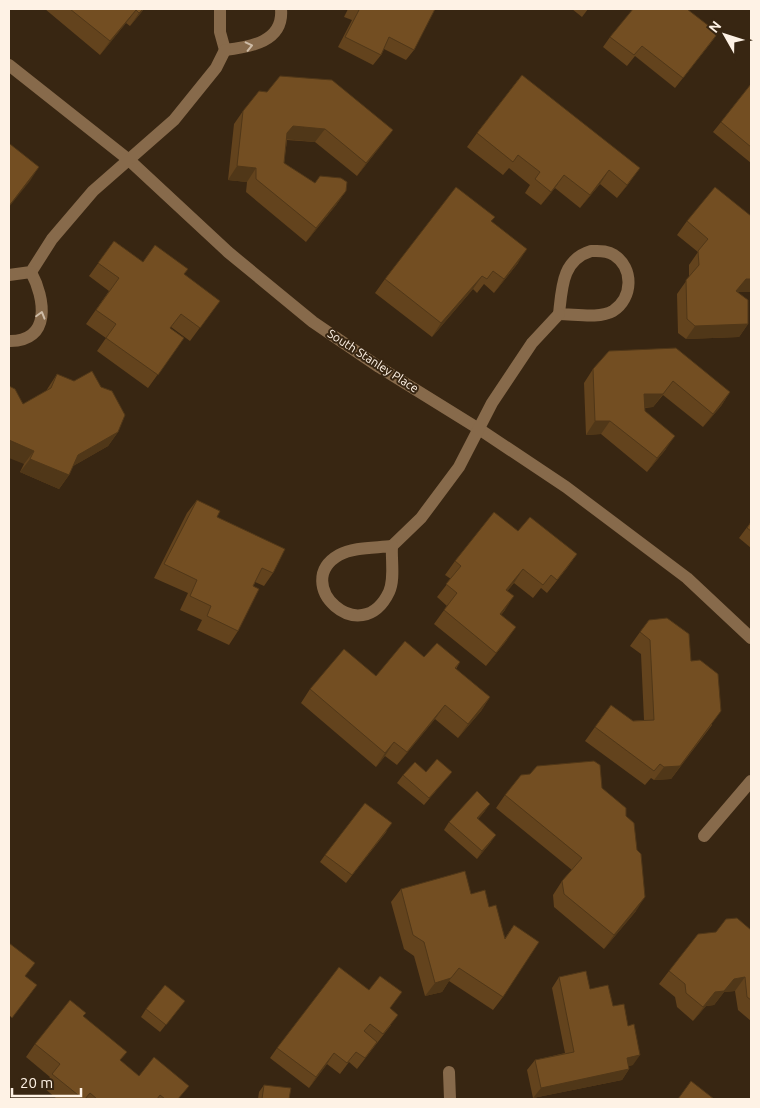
<svg xmlns="http://www.w3.org/2000/svg" width="760" height="1108" viewBox="0 0 760 1108" font-family="Ubuntu,sans-serif">
<style>
.lines{fill:none;stroke-linecap:round;stroke-linejoin:round}
.minor{stroke:#876a4b;stroke-width:12}
.wall{fill:#63431d}
.shaded-wall{fill:#503718}
.building{fill:#734e22;stroke:#503718}
.oneway{stroke:#cebca7}
.labels{text-anchor:middle;stroke-width:4;stroke-linejoin:round;paint-order:stroke}
.street-label{font-size:12px;fill:#fef2e5;stroke:#382612}
</style>
<rect width="100%" height="100%" fill="#382612"/>
<g class="lines">
<g class="minor">
<path d="M220 9V32L225 50C250 47 284 42 281 9"/>
<path d="M9 65 129 160 228 252 313 322 379 367 479 429 566 487 687 578 751 638"/>
<path d="M591 251C599 251 607 250 614 255 634 268 633 298 613 311 599 319 575 314 559 314 562 287 562 260 591 251Z"/>
<path d="M9 275 31 272 52 239 93 191 174 120 216 68 225 50"/>
<path d="M9 341C52 342 45 298 31 272"/>
<path d="M392 546 421 518 459 467 492 403 532 343 559 314"/>
<path d="M392 546C391 560 395 579 389 592 361 651 290 583 339 555 353 547 375 548 392 546Z"/>
<path d="M704 836 751 781"/>
<path d="M449 1072 450 1099"/>
</g>
</g>
<g class="wall">
<path d="M45 9H144L130 26 126 23 100 55Z"/>
<path d="M348 9H435L414 50 406 60 384 49 381 55 373 65 338 47 352 20 344 17Z"/>
<path d="M572 9H588L582 17Z"/>
<path d="M718 33 710 44 675 88 635 56 627 66 603 47 610 37Z"/>
<path d="M522 75 630 182 617 198 600 184 580 208 555 188 541 205 525 193 530 185 509 168 503 175 467 147 477 133Z"/>
<path d="M751 84V163L713 132 721 122Z"/>
<path d="M267 92 383 143 357 176 315 142 287 140 284 163 315 183 346 191 336 205 306 242 246 192 247 182 228 180 234 124 243 111Z"/>
<path d="M751 216V292H738L748 324 739 337 686 339 678 333 677 294 689 277V265L698 252 677 235 687 221Z"/>
<path d="M495 217 491 222 518 263 494 293 484 284 477 293 473 289 432 337 375 293 385 279Z"/>
<path d="M114 241 143 262 184 274 210 314 190 341 171 327 170 329 184 338 148 388 97 351 106 338 86 324 109 291 89 276Z"/>
<path d="M609 351 730 392 721 406 703 427 663 395 653 407 645 408V411L666 449 647 472 601 434 586 435 584 383 593 369Z"/>
<path d="M57 374 118 432 108 446 73 466 69 475 59 489 20 472 24 464 23 404 46 391Z"/>
<path d="M197 500 217 517 273 573 264 586 255 582 238 631 229 645 197 630 202 620 180 610 188 593 154 578 187 513Z"/>
<path d="M751 522V548L739 538Z"/>
<path d="M518 531 577 554 567 568 547 593 541 588 533 598 514 583 507 591 505 610 501 615 507 640 486 666 434 624 447 606 437 597 451 579 445 575 455 561Z"/>
<path d="M640 632 691 661 712 725 671 779 654 780 651 778 645 785 585 741 595 727 633 721 644 720 641 654 630 646Z"/>
<path d="M424 657 460 662 456 669 490 697 481 711 458 738 435 719 397 765 385 756 376 767 301 703 310 689 376 676Z"/>
<path d="M426 772H452L446 779 424 805 397 783 403 775Z"/>
<path d="M602 788 626 816 637 850 636 911 604 949 554 907 553 895 562 881 572 870 496 808 505 795Z"/>
<path d="M485 811 478 819 491 842 477 859 444 830 449 822Z"/>
<path d="M387 831 346 883 320 862 325 855Z"/>
<path d="M401 889 471 894 489 907 505 938 514 925 503 997 493 1010 449 981 442 992 425 996 414 956 404 949 391 902Z"/>
<path d="M751 930V1021L738 1010 735 991 724 992 714 1005 706 1006 693 1021 677 1007 675 997 659 984 669 971Z"/>
<path d="M559 977 590 989 613 1006 633 1065 628 1066 629 1069 622 1080 533 1098 527 1070 535 1060 565 1053 552 988Z"/>
<path d="M185 1001 160 1032 141 1017 146 1009Z"/>
<path d="M390 1008 391 1025 357 1069 349 1062 340 1074 327 1064 309 1088 270 1058 277 1048Z"/>
<path d="M83 1016 121 1061 139 1076 180 1099H57L43 1087 50 1077 26 1057 35 1044Z"/>
<path d="M264 1085 289 1099H258L259 1092Z"/>
</g>
<g class="shaded-wall">
<path d="M143 9H144L130 26 139 13Z"/>
<path d="M136 10 126 23 100 55 110 41Z"/>
<path d="M293 126 325 129 315 142 284 139 287 133Z"/>
<path d="M393 130 383 143 357 176 366 163Z"/>
<path d="M237 166 256 168 247 182 228 180Z"/>
<path d="M39 167 30 181 9 207V206Z"/>
<path d="M640 168 630 182 617 198 627 185Z"/>
<path d="M609 170 600 184 580 208 590 195Z"/>
<path d="M564 175 555 188 541 205 551 192Z"/>
<path d="M346 191 336 205 306 242 316 228Z"/>
<path d="M527 249 518 263 494 293 504 279Z"/>
<path d="M482 276 473 289 432 337 441 323Z"/>
<path d="M746 279H751V292H736V291Z"/>
<path d="M748 324 739 337 686 339 695 326Z"/>
<path d="M673 381 653 407 635 408 644 394Z"/>
<path d="M730 392 721 406 703 427 713 414Z"/>
<path d="M595 421H610L601 434 586 435Z"/>
<path d="M118 432 108 446 68 469 78 455Z"/>
<path d="M675 436 666 449 647 472 657 458Z"/>
<path d="M9 440 34 451 24 464 9 458Z"/>
<path d="M30 459 69 475 59 489 20 472Z"/>
<path d="M523 569 514 583 497 604 506 590Z"/>
<path d="M514 596 505 610 491 627 500 614Z"/>
<path d="M516 627 507 640 486 666Z"/>
<path d="M490 697 481 711 458 738 468 724Z"/>
<path d="M445 705 435 719 397 765 407 752Z"/>
<path d="M721 711 671 779 654 780 664 767Z"/>
<path d="M394 742 385 756 376 767 385 753Z"/>
<path d="M490 804 485 811 472 826 477 818Z"/>
<path d="M496 835 491 842 477 859 482 851Z"/>
<path d="M645 897 636 911 604 949 614 935Z"/>
<path d="M745 977 735 991 724 992 714 1005 706 1006 693 1021 715 992 734 979Z"/>
<path d="M451 978 442 992 425 996 435 983Z"/>
<path d="M334 1053 327 1064 309 1088 316 1077Z"/>
<path d="M640 1055 633 1065 619 1068 627 1058Z"/>
<path d="M629 1069 622 1080 533 1098 541 1088Z"/>
</g>
<g class="building">
<path d="M70 9H143L139 13 136 10 110 41Z"/>
<path d="M357 9H435L414 50 389 37 381 55 345 37 359 10Z"/>
<path d="M633 9H687L718 33 683 78 642 46 634 55 610 37Z"/>
<path d="M522 75 640 168 627 185 609 170 590 195 564 175 551 192 535 179 540 172 518 155 513 162 477 133Z"/>
<path d="M280 76 332 80 393 130 366 163 325 129 293 126 287 133 284 163 315 183 320 176 341 178 347 182 346 191 316 228 256 179V168L237 166 243 111 259 91 267 92Z"/>
<path d="M751 84V147L721 122Z"/>
<path d="M10 144 39 167 9 206V146Z"/>
<path d="M456 187 495 217 491 221 527 249 504 279 493 271 487 279 482 276 441 323 385 279Z"/>
<path d="M715 187 751 216V279H746L736 291 748 300V324L695 326 687 319 686 280 699 265 698 251 708 239 687 221Z"/>
<path d="M114 241 143 262 155 245 188 269 184 274 220 301 200 328 181 314 170 328 184 338 158 375 106 338 116 324 96 310 119 278 98 263Z"/>
<path d="M676 348 730 392 713 414 673 381 663 394H644L645 411 675 436 657 458 610 421H595L593 369 609 351Z"/>
<path d="M92 371 101 387 112 391 125 415 118 432 78 455 69 475 30 459 34 451 9 440V386L15 389 23 404 51 388 57 374 74 381Z"/>
<path d="M197 500 220 511 217 517 285 549 273 573 262 568 253 586 259 589 238 631 207 616 211 606 190 596 197 580 164 564Z"/>
<path d="M494 512 518 531 530 517 577 554 557 580 551 575 543 585 523 569 506 590 514 596 500 614 516 627 496 653 444 610 457 593 446 584 461 566 455 561Z"/>
<path d="M751 522V531L747 528Z"/>
<path d="M667 618 689 634 691 661 700 660 718 674 721 711 680 766 664 767 660 764 654 771 595 727 611 705 633 721 654 720 650 640 640 632 649 620Z"/>
<path d="M405 641 424 657 437 643 460 662 455 668 490 697 468 724 445 705 407 752 394 742 385 753 310 689 344 649 376 676Z"/>
<path d="M437 759 452 772 429 798 403 775 415 762 426 772Z"/>
<path d="M594 761 600 765 602 788 626 808V816L634 823 637 850 641 854 645 897 614 935 564 894 562 881 582 858 505 795 521 775 530 774 537 766Z"/>
<path d="M477 791 490 804 477 818 496 835 482 851 449 822Z"/>
<path d="M365 803 392 823 352 875 325 855Z"/>
<path d="M465 871 471 894 485 890 489 907 496 905 505 939 514 925 539 942 503 997 459 968 451 978 435 983 424 942 413 935 401 889Z"/>
<path d="M737 918 751 930V1000L747 997 745 977 734 979 724 991 715 992 703 1007 686 993 685 984 669 971 698 934 716 932 726 919Z"/>
<path d="M9 943 35 963 25 976 37 985 12 1018 9 1015Z"/>
<path d="M339 967 369 990 380 976 402 992 390 1008 398 1015 383 1034 370 1024 364 1031 377 1042 365 1058 356 1052 347 1063 334 1053 316 1077 277 1048Z"/>
<path d="M586 971 590 989 608 985 613 1006 624 1004 628 1026 634 1024 640 1055 627 1058 629 1069 541 1088 535 1060 574 1052 559 977Z"/>
<path d="M165 985 185 1001 166 1025 146 1009Z"/>
<path d="M70 1000 86 1013 83 1016 127 1052 120 1060 139 1076 154 1057 189 1086 178 1099H165L160 1095 157 1099H97L90 1093 85 1099H83L52 1074 60 1064 35 1044Z"/>
<path d="M691 1081 714 1099H678Z"/>
<path d="M264 1085 291 1088 289 1099H262Z"/>
</g>
<defs><path id="oneway-chevron" d="M-2-3.5L2.5 0L-2 3.5" fill="none" stroke-width="1.6" stroke-linecap="round" stroke-linejoin="round" transform="scale(1.25)"/></defs>
<g class="oneway">
<use href="#oneway-chevron" transform="translate(249 46) rotate(-13)"/>
<use href="#oneway-chevron" transform="translate(41 315) rotate(-74)"/>
</g>
<g class="labels">
<g class="street-label">
<text transform="translate(373 361) rotate(33)" y="4">South Stanley Place</text>
</g>
</g>
<rect width="760" height="1108" fill="none" stroke="#fef2e5" stroke-width="20"/>
<g transform="translate(725 35) rotate(309)" stroke="#382612" stroke-width="4" paint-order="stroke">
<path d="M0-4L9 19L0 12L-9 19Z" fill="#fef2e5"/>
<text y="-8" font-size="14" font-weight="bold" text-anchor="middle" fill="#fef2e5">N</text>
</g>
<path d="M12 1088v8h69v-8" fill="none" stroke="#fef2e5" stroke-width="2.5"/>
<text x="20" y="1088" font-size="15" fill="#fef2e5" stroke="#382612" stroke-width="4" paint-order="stroke">20 m</text>
</svg>
